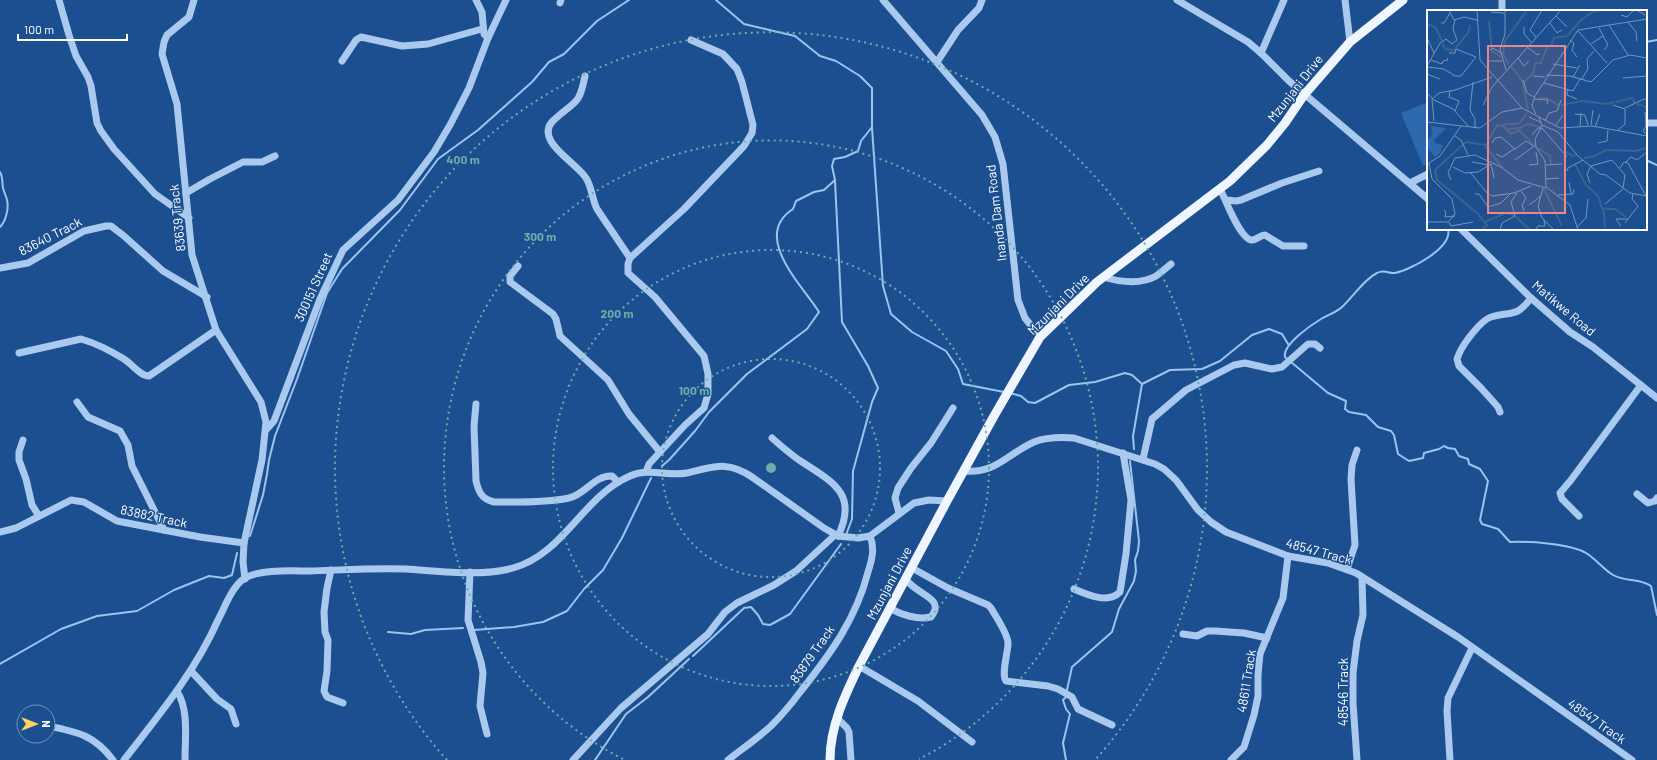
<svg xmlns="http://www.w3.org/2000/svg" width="1657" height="760" viewBox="0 0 1657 760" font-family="Barlow,sans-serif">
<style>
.green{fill:#2e69ad}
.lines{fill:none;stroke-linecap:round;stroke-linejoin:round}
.stream{stroke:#9cc4f0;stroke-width:2}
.minor{stroke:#a9c9ee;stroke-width:7}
.major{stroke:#f0f6ff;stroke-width:9}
.ring{fill:none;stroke:#6fada8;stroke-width:2;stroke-dasharray:2 4}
.labels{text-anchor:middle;stroke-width:3;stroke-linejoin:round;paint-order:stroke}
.street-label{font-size:13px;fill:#fff;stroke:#1b4f8f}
.inset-river{fill:none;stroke:#3c6290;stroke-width:2}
.inset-road{fill:none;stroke:#7695bc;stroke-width:1}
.view{fill:#e88989;fill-opacity:0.15;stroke:#e88989;stroke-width:2}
.inset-edge{fill:none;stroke:#fff;stroke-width:2}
.centre{fill:#6fada8;stroke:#1b4f8f;stroke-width:2}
.ring-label{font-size:12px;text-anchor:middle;font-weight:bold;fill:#6fada8;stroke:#1b4f8f;stroke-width:3;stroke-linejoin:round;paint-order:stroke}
</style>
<rect width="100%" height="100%" fill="#1b4f8f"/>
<path class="green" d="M1428 102V164L1423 166 1401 113Z"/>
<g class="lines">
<g class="stream">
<path d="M1646 42 1657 40"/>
<path d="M872 128 883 286 891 314 912 332 946 351 958 369 963 384 1004 392"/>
<path d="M1646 160 1657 165"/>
<path d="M0 172C3 177 2 182 3 188 4 192 6 196 7 200 9 208 6 221 0 227"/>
<path d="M835 181 842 322 868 366 878 388 872 402 853 471 852 519 846 535"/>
<path d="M1448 229C1453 248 1410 270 1395 273 1389 274 1384 269 1377 273 1363 280 1354 296 1342 307 1337 312 1328 315 1321 319 1311 325 1282 345 1285 357L1328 393 1346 401 1345 409 1349 412 1366 415 1378 427 1391 431 1394 435 1398 454 1409 461 1423 458 1424 453 1439 449 1444 446 1448 448 1455 449 1459 456 1468 459 1469 464 1480 469 1488 481 1480 520 1482 524 1498 529 1510 542C1529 541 1571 544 1586 553 1596 559 1603 569 1613 575 1625 582 1640 578 1651 586L1657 615"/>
<path d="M1010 393 1021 396 1028 402 1035 403 1069 385 1095 382 1125 373 1132 375 1142 384 1170 370 1202 369 1220 361 1252 335 1269 329 1282 334 1288 344"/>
<path d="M1134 449 1133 436 1142 384"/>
<path d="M662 466 669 460 695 431 709 412 747 374 807 329 819 312C802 285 751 236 793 209L796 201 814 192 824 190 835 180 832 166 834 159 845 157 858 151 861 141 872 127V88L860 76 836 61 820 56 795 36 744 24 716 0"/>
<path d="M250 536 263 495 267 474 269 460 275 436 297 379 327 293 342 269 400 210 438 159 478 130 532 82 549 62 564 54 597 21 629 0"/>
<path d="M474 630 514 627 543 622 567 611 584 589 603 570 622 538 651 478"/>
<path d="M388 632 411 634 425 630 463 628"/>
<path d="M693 656 744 608 751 607 758 615 763 624 770 625 790 614 841 544"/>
<path d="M0 664 61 629 97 616 137 611 174 590 209 576 224 578 232 575 237 553"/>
<path d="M1067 690 1072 667 1112 632 1119 609 1134 581 1136 571 1135 560 1138 551 1139 541 1130 461"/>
<path d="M1066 697 1063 700 1066 709 1070 714 1063 743 1066 760"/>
<path d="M595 760 626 714 648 697 689 659"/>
</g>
<g class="minor">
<path d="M59 0 69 35 76 56 88 77 91 86 97 123 101 131 114 149 155 194 189 218"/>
<path d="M194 0 189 17 167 35 164 42 162 54 177 104 192 255 216 330 261 402 266 422 262 460 244 543 243 562 245 579"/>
<path d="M476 0 482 12 484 34 488 38"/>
<path d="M883 0 982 115 995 137 1003 164 1018 300 1025 318 1040 337"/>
<path d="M1177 0 1248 42 1261 53 1289 81 1428 199"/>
<path d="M1345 0 1350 42"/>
<path d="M560 3 561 0"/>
<path d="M1502 11V1"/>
<path d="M1261 53 1284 0"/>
<path d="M342 61 356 40 361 37 402 46 428 44 482 29"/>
<path d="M937 62 958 30 979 8 982 0"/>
<path d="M585 76C579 106 576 100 555 119 531 139 576 162 586 178 592 187 592 199 597 209L630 258"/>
<path d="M1646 123H1657"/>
<path d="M1410 183 1428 174"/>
<path d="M1220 189C1226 200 1239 237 1251 240 1256 241 1260 235 1265 235L1283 246H1304"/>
<path d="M186 193 210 179 243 162H262L275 156"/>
<path d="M1226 200 1236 201 1241 200 1282 183 1319 171"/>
<path d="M1461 229 1531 298 1570 332 1593 347 1657 398"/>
<path d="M518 266 510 276V282L553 314 556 319 560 336 608 380 629 414 660 452"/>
<path d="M0 268 28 263 84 231 106 226H111L124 236 163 271 207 297"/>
<path d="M1103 277C1120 282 1140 285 1156 276 1161 273 1166 268 1171 264"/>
<path d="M19 353 81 339C95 343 111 351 124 359 132 364 140 376 149 376L216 330"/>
<path d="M77 402 88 417 120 431 128 445 132 466 164 530"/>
<path d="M476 404 474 426 476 481C479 493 482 499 494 502 516 502 547 503 569 498 585 495 594 475 612 476L618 482"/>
<path d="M1500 412 1498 407 1481 388 1459 366 1457 359 1459 354C1463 344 1481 320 1491 317 1512 311 1516 318 1531 298"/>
<path d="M266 430 274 421 320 299 343 250 398 200 434 152 450 125 469 88 488 38 506 0"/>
<path d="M772 438C781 446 789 453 799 460 831 481 859 493 838 536"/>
<path d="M23 440 19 452V460L26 479 32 505 39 516"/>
<path d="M1143 459 1152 419 1186 390 1234 365 1245 363 1272 369 1282 367 1308 344H1315L1320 348"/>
<path d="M964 471C996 474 1007 454 1034 442 1047 437 1060 437 1074 438L1155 464 1164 469 1176 480 1198 510 1211 522 1226 532 1288 556 1328 563 1356 573 1458 637 1632 760"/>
<path d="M646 472 649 464 685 425 704 408 708 394V374L704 356 655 297 628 273V264L630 258 684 209 744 146 752 133 753 125 742 82 737 69 723 54 691 40"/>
<path d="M1637 494 1648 503 1655 501 1657 498"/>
<path d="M899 513 895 498 898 488 911 468 931 443 953 408"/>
<path d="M1579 516 1562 499 1560 493 1571 480 1641 385"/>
<path d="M0 532 16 528 71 500 84 502 117 521 200 537 244 543"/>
<path d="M912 568 948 588 988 605 991 608C996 617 1008 634 1008 643 1008 653 1001 674 1006 681L1048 686 1058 689 1072 697 1078 709 1112 725"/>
<path d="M1347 569 1355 545 1351 479 1352 465 1357 450"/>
<path d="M331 570 327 588 324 612 325 632 328 640 327 671 324 691 327 697 343 703"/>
<path d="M470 572 468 620 481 662 483 673 480 706 487 734"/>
<path d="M1074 589C1088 595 1108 604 1120 592L1126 554 1131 500 1123 453"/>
<path d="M890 608C901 615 918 620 931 617 943 602 927 597 918 590 913 587 909 583 905 579"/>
<path d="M1183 634 1197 636 1207 631H1215L1244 633 1267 638"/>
<path d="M859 666 918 701 972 742"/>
<path d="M191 671 217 699 231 709 236 724"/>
<path d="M177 691C189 710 185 738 185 760"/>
<path d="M837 718 847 728 849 732 851 760"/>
<path d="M48 726C78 732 94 735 113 760"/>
<path d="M124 760C159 715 195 672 218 620 225 607 232 586 245 578 261 569 292 571 310 571 342 570 374 568 406 569 439 571 481 577 513 568 564 554 583 496 630 476 648 467 667 477 687 473 714 467 727 460 752 477L824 528 838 536 858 538 870 536 914 503 929 500 947 501"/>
<path d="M573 760 621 708 708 634 725 612 737 603 774 585 796 571 835 535"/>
<path d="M728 760C742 749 758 738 771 726 782 715 792 703 801 691 831 653 856 619 868 572 872 560 875 548 870 536"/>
<path d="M1231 760 1244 747 1254 715 1258 696V675L1260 654 1283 598 1288 556"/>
<path d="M1357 760 1353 703V673L1357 641 1363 615 1362 578"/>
<path d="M1450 760 1447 711 1448 698 1472 648"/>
</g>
<path class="major" d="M830 760C830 726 845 695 859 666L947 501 994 416 1040 337 1097 282 1230 181 1267 145 1285 123 1304 95 1350 42 1403 0"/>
</g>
<g class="ring">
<circle cx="771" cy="468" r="109"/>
<circle cx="771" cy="468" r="218"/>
<path d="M623 759A327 327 0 1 1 919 759"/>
<path d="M447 760A436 436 0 1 1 1095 760"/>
</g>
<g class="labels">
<g class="street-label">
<text transform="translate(1295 88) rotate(-52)" y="5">Mzunjani Drive</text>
<text transform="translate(996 213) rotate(-97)" y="5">Inanda Dam Road</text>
<text transform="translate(177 218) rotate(-96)" y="5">83639 Track</text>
<text transform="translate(50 236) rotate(-27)" y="5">83640 Track</text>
<text transform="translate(313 287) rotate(-66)" y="5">300151 Street</text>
<text transform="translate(1058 304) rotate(-45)" y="5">Mzunjani Drive</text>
<text transform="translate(1564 308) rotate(40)" y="5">Matikwe Road</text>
<text transform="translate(154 516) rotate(12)" y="5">83882 Track</text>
<text transform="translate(1319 551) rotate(15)" y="5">48547 Track</text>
<text transform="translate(889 583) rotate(-62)" y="5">Mzunjani Drive</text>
<text transform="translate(812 654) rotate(-55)" y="5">83879 Track</text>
<text transform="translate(1246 681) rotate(-81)" y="5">48611 Track</text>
<text transform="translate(1343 692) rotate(-90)" y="5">48546 Track</text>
<text transform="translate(1597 721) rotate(35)" y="5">48547 Track</text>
</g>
</g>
<g transform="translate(1427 10)">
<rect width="220" height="220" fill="#1b4f8f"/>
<path d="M4 116 19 118 7 130 8 133 16 135 13 143 8 147 0 138V131L5 125Z" fill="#2e69ad"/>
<path class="inset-river" d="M62 11 65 41 74 47M0 14 9 18 15 31M15 33 18 39 27 40 41 23 43 15M82 55 76 44 78 31 100 0M82 56 86 58 96 73 101 100M96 73 107 62 108 53H114L120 37 124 35 127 28 140 26 155 9 166 2 175 0M112 88H120L131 95M189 92 205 88 208 93M210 94 218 96 220 101M134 95 156 91 179 94 188 92M74 115 93 113 100 103M79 119 93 118 100 114 114 117M58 136 76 158M111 138 123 146 124 154M137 142 146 146 149 145M157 148 168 146 179 140 208 141 220 138M148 154 159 175 171 186 177 204 178 220M117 179 135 216M176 199H188L199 207M88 206 103 220M57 212 79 203 87 205M55 220 60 215 50 203 10 170 8 160 39 132 59 135 70 115 76 116 84 124 92 120 108 136"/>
<path class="inset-road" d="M22 0 27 10 37 7 50 10M50 0 53 50 95 98 133 118 165 116 220 126M78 0V24L73 39 79 60M209 0 220 6M64 2 77 3M194 5 200 7 207 0M129 6 140 17M201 12 209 22 210 31M14 13H17L23 3M123 13 130 23 135 20M182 15 201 45M97 17V24L104 32M172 18 181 35 177 40M151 21 180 53M109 27 103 20 115 0M0 28 7 43M143 30 147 33 145 40 150 47M164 34 176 26M100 37 111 45 113 43M63 40 66 38 74 43M22 43H28L29 39 49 47M91 48 97 56 102 51M4 50 15 54 16 51 21 50 20 48M61 51H75M126 54 150 58M0 56 13 33 19 29 25 34 30 30 26 19 28 10M0 57 17 59 28 66H34M0 64 13 69M119 65 143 66 164 72 186 50 203 45 220 48M34 66 49 47M106 66 118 67M146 67 153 55M196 68 220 66M96 70 100 83 107 87M154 70 161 59 160 49 167 41M46 72 43 100 48 109V118M117 73 146 81 153 69M141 80 140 85 150 89M23 81 22 87 32 91 28 101M0 83 7 90 26 99 42 117M5 89 12 83 28 80 65 67M5 89 7 111M107 89 121 90 120 94M56 95 65 77 134 0M186 95 198 99V114L190 121M198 98 217 89 220 91M218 102 219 116 216 121 220 125M109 104 105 96 108 86 151 20 220 9M148 104 158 105 161 115M102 107 113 112M112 107 115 116 108 129 109 137 118 151 119 177 143 195 151 220M118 111 122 103 130 101 134 90M0 112 53 118 75 102 95 98M115 115 131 122 151 146 173 164 179 165 203 183 220 186M129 115 136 105M164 115 166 100M153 116 154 103M168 117 173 104M115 118 140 147M105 125 111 118H115M28 126 34 130 41 145M65 133 68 128 74 127 88 139 99 131 108 137M171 133 180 131 181 120M69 144 75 147 87 139M88 150 106 137M45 152 61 155M199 152 204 147 210 150 220 142M0 154 13 146 34 116M64 154 67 168M102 155 111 154 109 142M119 155 135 154M26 157 38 163 51 162 64 154M193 158 197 152 201 153 219 186M140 161 141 158 156 150M43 162 59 182 65 186 87 183 104 176M119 169 132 168M24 170 21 163 28 148 48 145 74 157 91 170 119 178M142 172 144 184M163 173 160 164 164 156 185 150 198 165 196 178M116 178 111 196 115 208 127 220M94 181 99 188 95 195 97 201M48 184H52L61 197 74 193 83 184M131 185 146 184 147 179M178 194 196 179M102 195 114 186M17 200 19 202 18 207 28 206M0 212H21L28 204 25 189 5 169 2 153M22 212 24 216 46 212M198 213 211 196 205 189 206 184M194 216 189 209H201M150 217 159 208 161 189M109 219 111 216H118L117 210M73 220 75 213 88 206 84 192 90 183"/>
<path class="view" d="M61 36H138V203H61Z"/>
<rect width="220" height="220" class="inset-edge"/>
</g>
<circle cx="771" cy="468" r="6" class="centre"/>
<g class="ring-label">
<text x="463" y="164">400 m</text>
<text x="540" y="241">300 m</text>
<text x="617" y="318">200 m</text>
<text x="694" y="395">100 m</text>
</g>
<g transform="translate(36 724) rotate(90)"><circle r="19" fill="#1b4f8f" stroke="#7695bc"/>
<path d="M0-3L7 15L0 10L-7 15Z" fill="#ffd166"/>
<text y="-6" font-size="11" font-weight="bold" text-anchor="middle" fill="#ffffff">N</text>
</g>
<path d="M18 34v6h109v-6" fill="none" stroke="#ffffff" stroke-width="2"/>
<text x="24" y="34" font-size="12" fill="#ffffff" stroke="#1b4f8f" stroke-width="3" paint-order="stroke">100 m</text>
</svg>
